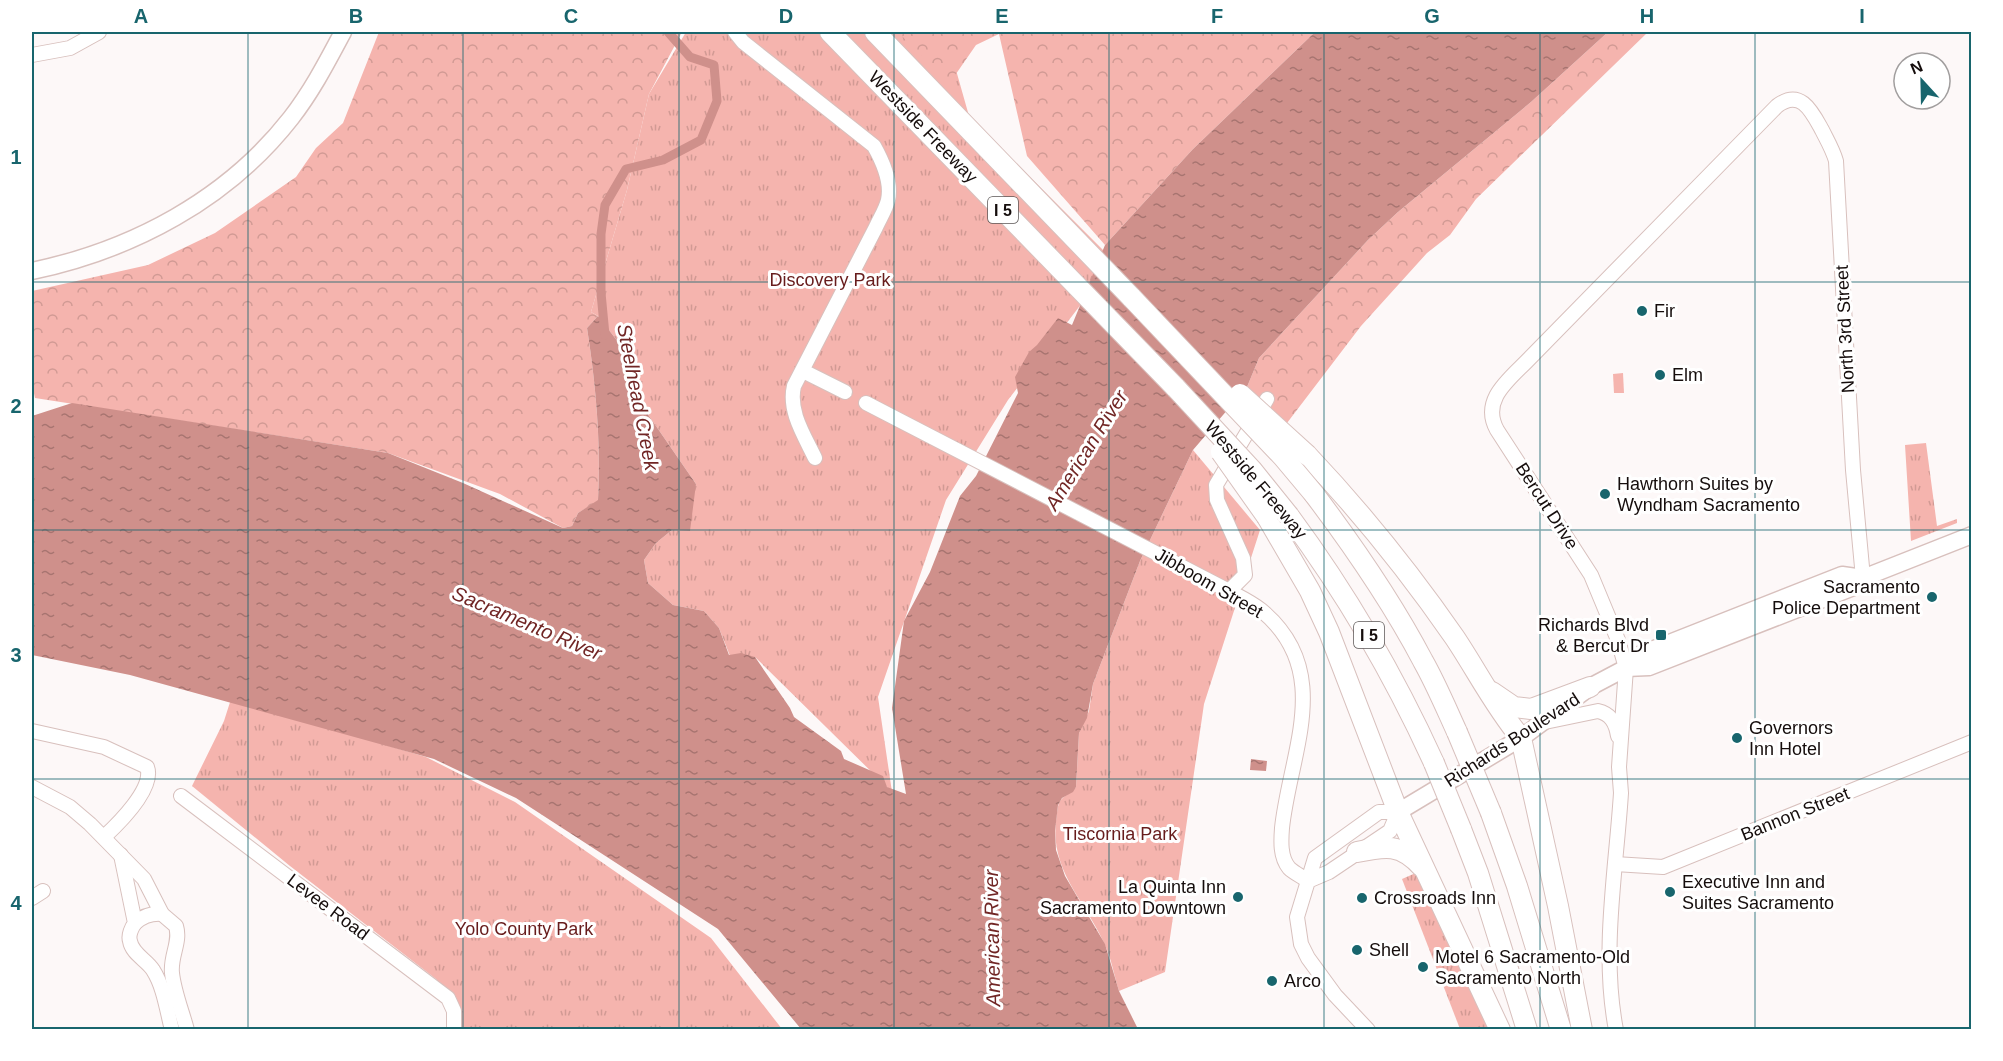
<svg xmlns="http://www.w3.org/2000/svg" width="2003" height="1061" viewBox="0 0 2003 1061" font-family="Helvetica,sans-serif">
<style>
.grass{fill:url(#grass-tufts)}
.forest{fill:url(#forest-crowns)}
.pitch{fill:#f5b4ae}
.water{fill:url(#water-ripples)}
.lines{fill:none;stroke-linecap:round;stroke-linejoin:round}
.canal{stroke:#cf908b;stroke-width:9}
.minor-casing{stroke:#d8c0bd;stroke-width:16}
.major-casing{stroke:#d8c0bd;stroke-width:19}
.highway-casing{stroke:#d8c0bd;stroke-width:22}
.minor{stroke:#fff;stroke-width:14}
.major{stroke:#fff;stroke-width:16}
.highway{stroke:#fff;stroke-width:20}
.highway-bridge-casing{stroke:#d8c0bd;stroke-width:22;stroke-linecap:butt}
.highway-bridge{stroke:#fff;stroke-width:20}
.grid{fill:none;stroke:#18656d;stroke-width:1.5;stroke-opacity:0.55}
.poi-dot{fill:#18656d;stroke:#fff;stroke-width:2}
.labels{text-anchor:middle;stroke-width:6;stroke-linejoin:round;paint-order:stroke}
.shield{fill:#fff;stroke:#5b5655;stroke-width:1.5}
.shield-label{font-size:16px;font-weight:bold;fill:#150d0c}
.street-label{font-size:18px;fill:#150d0c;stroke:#fff}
.park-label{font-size:18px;fill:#671c1c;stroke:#fff}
.poi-label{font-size:18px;fill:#150d0c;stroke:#fff;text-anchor:start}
.water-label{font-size:20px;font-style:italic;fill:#712625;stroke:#fff}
.neatline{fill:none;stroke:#18656d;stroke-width:2}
.grid-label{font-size:20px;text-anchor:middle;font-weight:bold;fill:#18656d}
</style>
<defs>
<pattern id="grass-tufts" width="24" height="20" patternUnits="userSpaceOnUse" patternTransform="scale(1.5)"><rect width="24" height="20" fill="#f5b4ae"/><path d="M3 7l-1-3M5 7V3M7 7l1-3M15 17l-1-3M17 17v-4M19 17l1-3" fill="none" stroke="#d19a94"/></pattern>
<pattern id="forest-crowns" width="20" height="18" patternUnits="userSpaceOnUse" patternTransform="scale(1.5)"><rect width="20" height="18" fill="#f5b4ae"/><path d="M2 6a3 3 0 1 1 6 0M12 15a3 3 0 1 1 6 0" fill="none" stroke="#d19a94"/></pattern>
<pattern id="water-ripples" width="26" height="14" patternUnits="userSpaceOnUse" patternTransform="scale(1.5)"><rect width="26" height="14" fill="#cf908b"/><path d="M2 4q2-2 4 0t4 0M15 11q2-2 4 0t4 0" fill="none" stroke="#a77470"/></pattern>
</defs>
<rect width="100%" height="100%" fill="#fdf8f8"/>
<g class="grass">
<path d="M686 32H919L956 70 969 116 1114 261 1008 400 946 500 878 697 892 792 755 657 730 656 719 628 704 611 673 605 648 583 644 560 656 543 672 530 696 484 627 384 629 356 598 316 591 312 627 190 649 94Z"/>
<path d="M1926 443 1937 526 1957 519V523L1911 541 1905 445Z"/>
<path d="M1193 450 1260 530 1204 704 1165 972 1119 991C1114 975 1111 957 1104 943 1085 901 1050 870 1056 821 1057 815 1057 808 1059 803 1063 795 1071 794 1076 787L1079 733 1089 711 1093 684 1140 561Z"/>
<path d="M231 699 426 757 515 802 711 938 782 1029H462L461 1010 436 979 290 866 192 786 224 721Z"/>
<path d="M1418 872 1489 1029H1460L1402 879Z"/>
</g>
<g class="forest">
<path d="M379 32H682L649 94 627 190 591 312 598 316 587 328C596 385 601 443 598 501L578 513 572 526 563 528 500 494 388 453 35 398 32 384V291L148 265 215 233 296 177 316 148 343 123Z"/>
<path d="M898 32H1315L1193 149 1105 245 1027 156 999 34 976 45 949 84Z"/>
<path d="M1608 32H1648L1476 199 1450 235 1427 253 1361 326 1287 423 1264 405 1247 387 1259 358 1368 240 1398 212 1531 102Z"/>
</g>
<path class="pitch" d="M1623 373 1624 393H1614L1613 374Z"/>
<g class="water">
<path d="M1315 32H1608L1531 102 1398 212 1368 240 1259 358 1247 387 1193 450 1140 561 1093 684 1087 718 1079 733 1076 787 1073 792 1062 798 1058 805 1055 831 1056 850 1065 876 1105 944 1119 991 1138 1029H801L718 929 516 798 434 759 130 675 32 655V416L72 403 388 453 463 483 563 528 572 526 578 513 598 500C601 443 596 385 587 328L598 316 629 356 627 384 696 484 690 531 672 530 656 543 644 560 648 583 673 605 704 611 719 628 729 655 741 653 755 657 790 708 794 717 841 751 844 759 883 776 887 787 906 794 892 708 904 621 930 572 960 496 976 476 1018 393 1015 377 1029 352 1037 345 1058 318 1072 325 1105 245 1193 149Z"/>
<path d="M1251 759 1267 761 1266 771 1250 770Z"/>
</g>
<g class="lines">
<path class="canal" d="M605 335 601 293V234L605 205 626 169 663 160 701 140 717 101 714 65 690 57 668 32"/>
<defs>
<g id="minor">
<path d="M735 32 743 42 874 146C883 162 892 182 888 200 886 209 880 218 876 227L794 386C788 411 804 435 815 458"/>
<path d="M32 55 70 48 99 32"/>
<path d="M803 371 845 392"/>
<path d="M866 403 1229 591C1240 597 1251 602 1261 610 1335 671 1290 752 1282 828 1281 841 1280 857 1289 868 1294 873 1303 877 1308 881"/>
<path d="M1229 591 1245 575 1243 558 1217 500 1216 485 1267 399"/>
<path d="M1545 722 1598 711C1611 714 1616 723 1618 736"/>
<path d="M32 731 104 747 147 767C155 788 118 824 104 837"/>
<path d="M32 787 70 807 90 824 144 879 162 914 176 926C181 942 170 956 172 973 174 992 182 1011 187 1030"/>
<path d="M181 796 448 998 454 1011V1030"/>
<path d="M121 855 135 923C132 927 128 935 130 941 132 954 147 960 153 970 164 987 167 1011 172 1030"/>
<path d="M1615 864 1663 867 1972 742"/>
<path d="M1308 881 1329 872 1390 831 1398 812H1379L1315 858 1297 917 1301 944 1308 958 1335 995 1368 1030"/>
<path d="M32 898 43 891"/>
<path d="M135 923C143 916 151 913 162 914"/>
<path d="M1616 1030C1601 952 1616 871 1621 793L1619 767 1626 668 1618 640 1591 575 1497 430C1481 401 1507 381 1526 362L1777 106C1801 88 1812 112 1822 130 1827 140 1833 150 1836 161L1853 470 1863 578"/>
</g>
<g id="major">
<path d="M32 271C132 250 227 200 291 118 312 91 327 62 343 32"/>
<path d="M1626 668 1649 667 1851 588 1863 578 1972 535"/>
<path d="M1398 812 1521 738 1590 687 1626 668 1639 655 1842 575 1863 578"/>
</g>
<g id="highway">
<path d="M830 32 1176 388"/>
<path d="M875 32 1132 298"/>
<path d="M1307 455C1361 512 1410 573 1455 638 1477 671 1495 707 1521 738L1558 906 1582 1030"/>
<path d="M1314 494C1354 547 1392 602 1423 661 1436 684 1446 708 1457 732"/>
<path d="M1289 516C1346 593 1394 675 1434 763"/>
<path d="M1267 517 1310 591 1329 632 1398 812 1500 1030"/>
<path d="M1492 692 1514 707 1531 709 1590 687"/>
<path d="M1491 813 1517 886 1561 1030"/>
<path d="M1461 829 1478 873 1527 1030"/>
<path d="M1357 852C1385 846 1401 843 1422 867"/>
</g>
</defs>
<use href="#minor" class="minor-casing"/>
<use href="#major" class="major-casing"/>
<use href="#highway" class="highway-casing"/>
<use href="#minor" class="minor"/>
<use href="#major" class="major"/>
<use href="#highway" class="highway"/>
<defs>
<g id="highway-bridge">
<path d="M1132 298 1283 457 1314 494"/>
<path d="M1176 388 1252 470 1289 516"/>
<path d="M1240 394 1307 455"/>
<path d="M1221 452 1267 517"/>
<path d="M1457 732 1491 813"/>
<path d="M1434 763 1461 829"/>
</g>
</defs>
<use href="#highway-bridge" class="highway-bridge-casing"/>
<use href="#highway-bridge" class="highway-bridge"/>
</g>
<path class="grid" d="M248 32V1030M463 32V1030M679 32V1030M894 32V1030M1109 32V1030M1324 32V1030M1540 32V1030M1755 32V1030M32 282H1972M32 530H1972M32 779H1972"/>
<g class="poi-dot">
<circle cx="1642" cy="311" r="6"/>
<circle cx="1660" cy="375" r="6"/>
<circle cx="1605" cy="494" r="6"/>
<circle cx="1932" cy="597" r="6"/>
<rect x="1655" y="629" width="12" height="12" rx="3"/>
<circle cx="1737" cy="738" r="6"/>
<circle cx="1670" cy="892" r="6"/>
<circle cx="1238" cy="897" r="6"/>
<circle cx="1362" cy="898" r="6"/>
<circle cx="1357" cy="950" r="6"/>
<circle cx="1423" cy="967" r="6"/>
<circle cx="1272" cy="981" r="6"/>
</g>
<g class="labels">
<g class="shield">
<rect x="988" y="197" width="30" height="26" rx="4.5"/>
<rect x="1354" y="622" width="30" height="26" rx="4.5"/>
</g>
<g class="shield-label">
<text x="1003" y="216">I 5</text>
<text x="1369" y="641">I 5</text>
</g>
<g class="street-label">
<text transform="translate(923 127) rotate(46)" y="6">Westside Freeway</text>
<text transform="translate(1845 329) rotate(-93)" y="6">North 3rd Street</text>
<text transform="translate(1256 480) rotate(50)" y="6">Westside Freeway</text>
<text transform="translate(1547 506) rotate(57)" y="6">Bercut Drive</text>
<text transform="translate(1209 583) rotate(30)" y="6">Jibboom Street</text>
<text transform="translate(1512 740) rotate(-33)" y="6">Richards Boulevard</text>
<text transform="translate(1795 814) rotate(-22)" y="6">Bannon Street</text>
<text transform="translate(328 907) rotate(37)" y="6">Levee Road</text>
</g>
<g class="park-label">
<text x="830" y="286">Discovery Park</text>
<text x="1120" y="840">Tiscornia Park</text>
<text x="524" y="935">Yolo County Park</text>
</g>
<g class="poi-label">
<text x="1654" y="317">Fir</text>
<text x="1672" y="381">Elm</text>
<text x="1617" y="490">Hawthorn Suites by<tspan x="1617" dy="21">Wyndham Sacramento</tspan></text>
<text x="1920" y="593" text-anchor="end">Sacramento<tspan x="1920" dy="21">Police Department</tspan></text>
<text x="1649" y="631" text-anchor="end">Richards Blvd<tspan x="1649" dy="21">&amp; Bercut Dr</tspan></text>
<text x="1749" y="734">Governors<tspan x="1749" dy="21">Inn Hotel</tspan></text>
<text x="1682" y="888">Executive Inn and<tspan x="1682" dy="21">Suites Sacramento</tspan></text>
<text x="1226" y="893" text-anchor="end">La Quinta Inn<tspan x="1226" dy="21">Sacramento Downtown</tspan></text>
<text x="1374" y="904">Crossroads Inn</text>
<text x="1369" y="956">Shell</text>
<text x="1435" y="963">Motel 6 Sacramento-Old<tspan x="1435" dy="21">Sacramento North</tspan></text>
<text x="1284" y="987">Arco</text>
</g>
<g class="water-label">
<text transform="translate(638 397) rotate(79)" y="7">Steelhead Creek</text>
<text transform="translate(1086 450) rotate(-58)" y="7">American River</text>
<text transform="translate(527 623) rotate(23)" y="7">Sacramento River</text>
<text transform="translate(992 938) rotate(-91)" y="7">American River</text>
</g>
</g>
<rect width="2003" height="1061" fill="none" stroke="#ffffff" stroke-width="66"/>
<g transform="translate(1922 81) rotate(338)"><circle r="28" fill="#ffffff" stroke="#a19e9e" stroke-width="1.5"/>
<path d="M0-4.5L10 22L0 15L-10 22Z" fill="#18656d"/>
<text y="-9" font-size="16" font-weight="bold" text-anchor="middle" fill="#150d0c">N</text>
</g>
<rect x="33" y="33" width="1937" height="995" class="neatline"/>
<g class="grid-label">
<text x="141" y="23">A</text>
<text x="356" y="23">B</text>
<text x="571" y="23">C</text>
<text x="786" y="23">D</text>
<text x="1002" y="23">E</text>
<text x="1217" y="23">F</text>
<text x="1432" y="23">G</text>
<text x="1647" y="23">H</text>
<text x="1862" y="23">I</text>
<text x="16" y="164">1</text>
<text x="16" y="413">2</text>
<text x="16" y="662">3</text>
<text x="16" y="910">4</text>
</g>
</svg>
